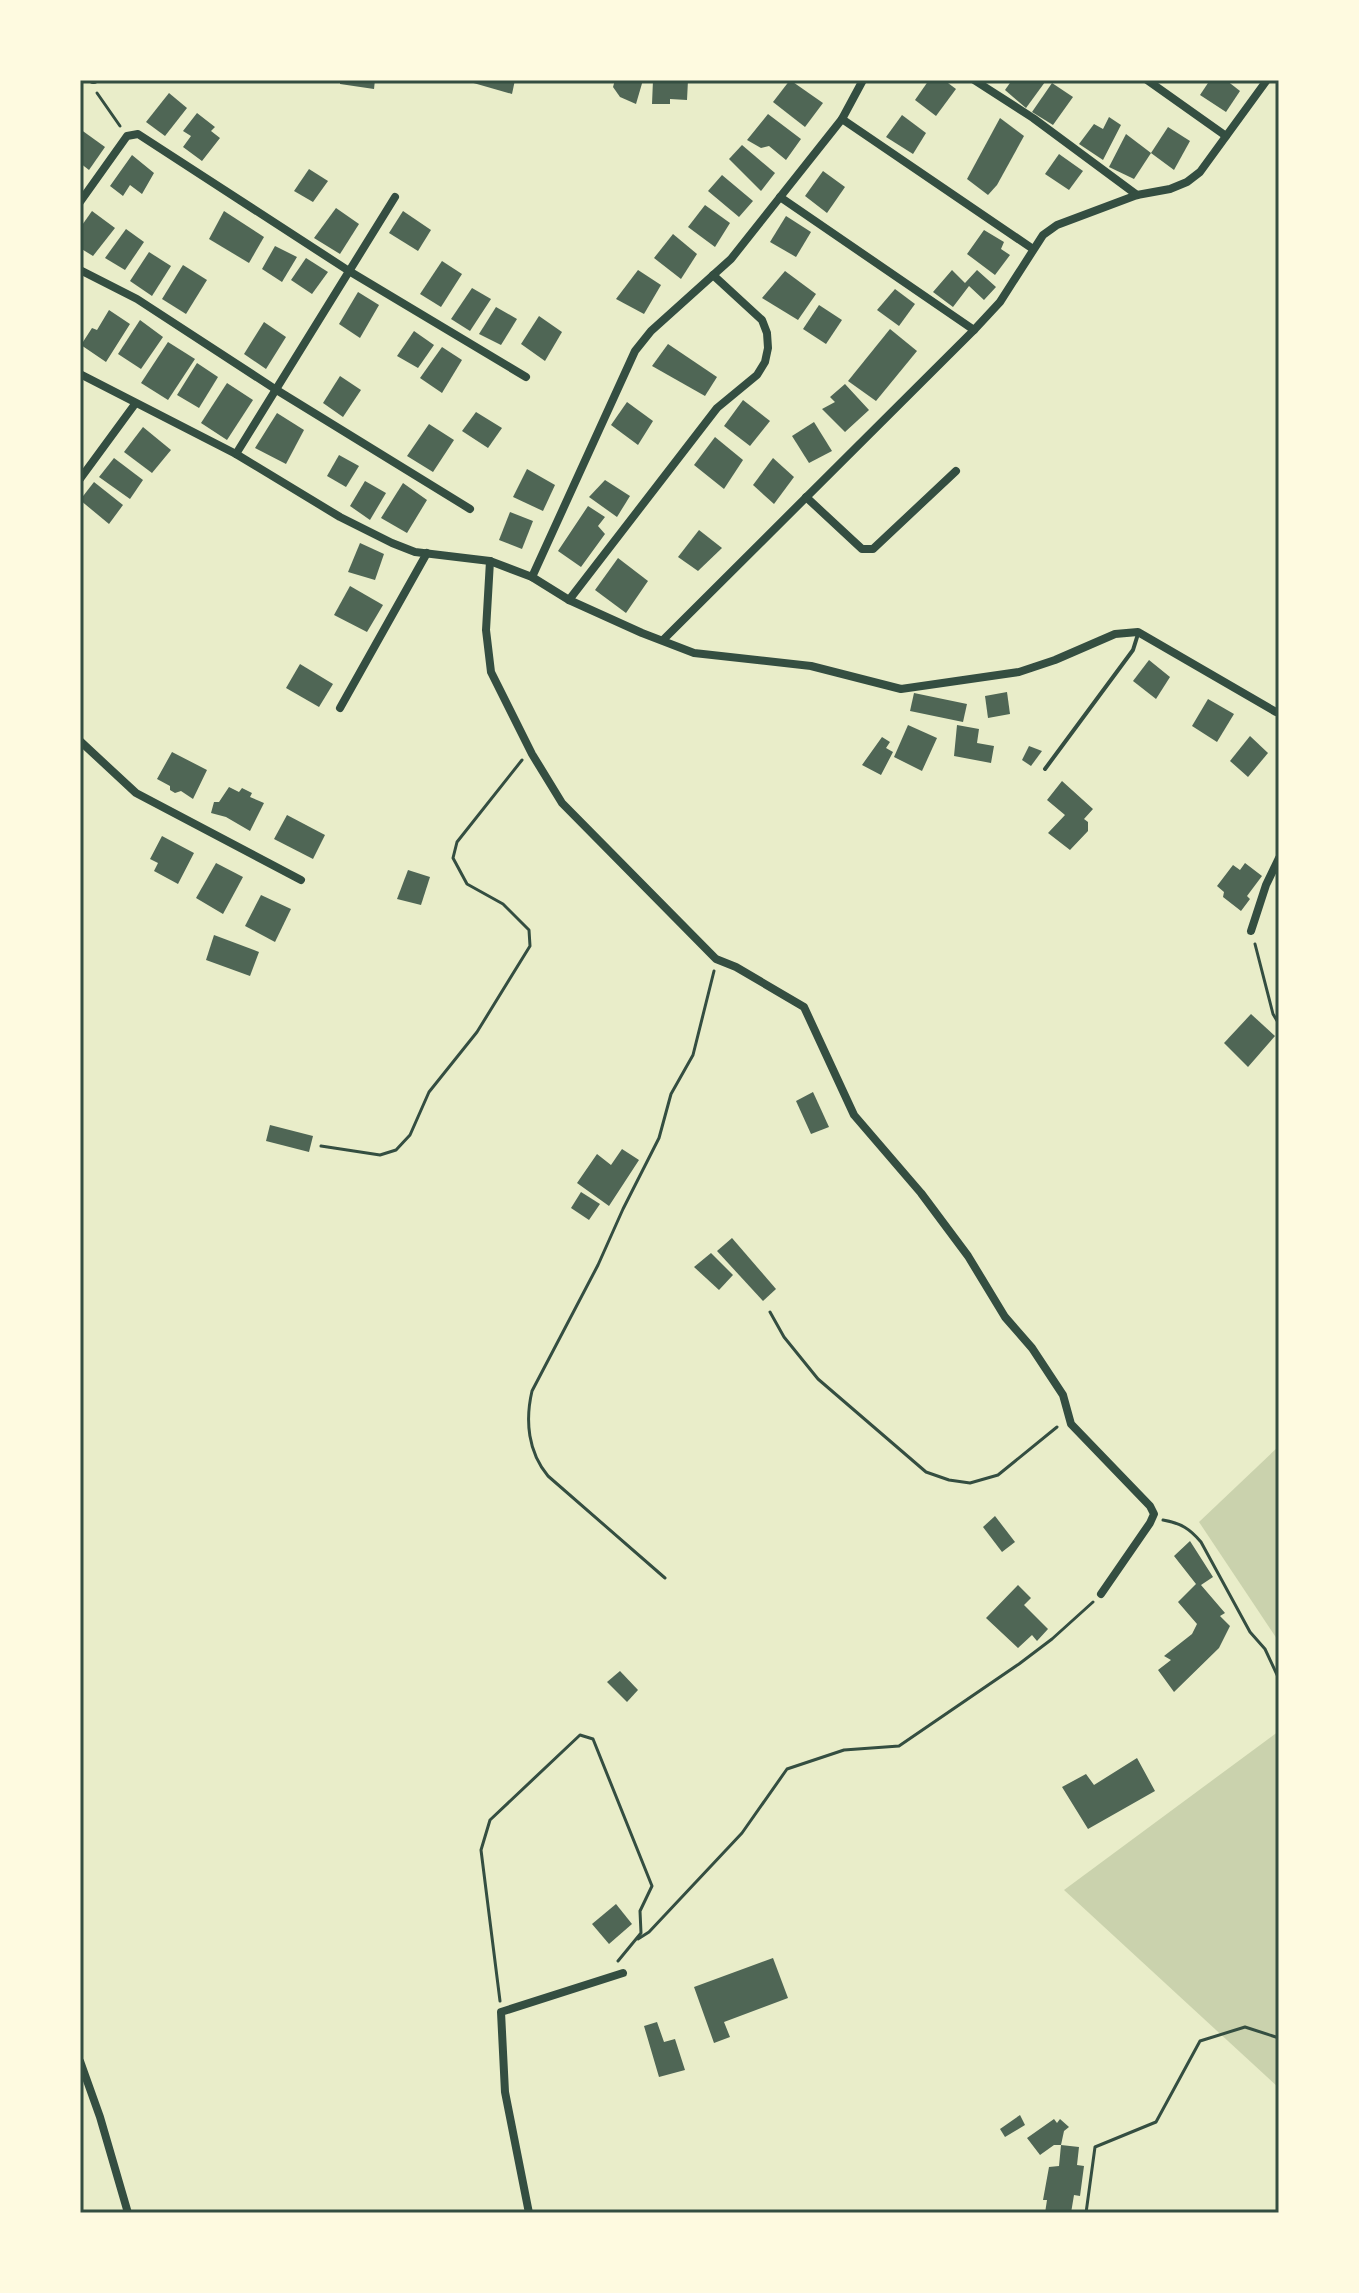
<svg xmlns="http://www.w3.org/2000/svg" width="1359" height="2293" viewBox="0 0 1359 2293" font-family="Commissioner,sans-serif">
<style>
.green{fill:#cad2ad}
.building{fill:#4f6655}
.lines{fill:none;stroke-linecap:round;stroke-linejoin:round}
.path{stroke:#344e41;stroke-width:3}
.service{stroke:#344e41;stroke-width:4}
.minor{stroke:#344e41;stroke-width:8}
.neatline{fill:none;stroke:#344e41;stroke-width:3}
</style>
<rect width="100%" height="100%" fill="#e9edc9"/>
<g class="green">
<path d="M1279 1446V1642L1199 1522Z"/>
<path d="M1279 1731V2088L1064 1890Z"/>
</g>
<g class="building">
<path d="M340 80H375L374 89 340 84Z"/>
<path d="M463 80H515L512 94Z"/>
<path d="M615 80H643L636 104 620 97 613 87Z"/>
<path d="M688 80 687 100 670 99V104H652L653 80Z"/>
<path d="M790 80 823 103 805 127 773 102Z"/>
<path d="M929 80H944L956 89 936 116 915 100Z"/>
<path d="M1012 80H1042L1045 82 1026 108 1005 90Z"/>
<path d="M1210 80H1226L1240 91 1226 112 1200 95Z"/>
<path d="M1052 83 1073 97 1053 125 1032 112Z"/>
<path d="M169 93 187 108 165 136 146 122Z"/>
<path d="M197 113 215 127 211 131 220 138 202 161 183 147 191 136 183 131Z"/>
<path d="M768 114 801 139 786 160 769 146 761 148 747 140Z"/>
<path d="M902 115 926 133 913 154 886 137Z"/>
<path d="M1109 117 1121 125 1103 160 1079 144 1094 124 1103 129Z"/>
<path d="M1000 118 1024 136 997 185 988 195 967 179Z"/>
<path d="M1168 127 1190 141 1174 170 1151 153Z"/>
<path d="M80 129 105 147 89 170 80 163Z"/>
<path d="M1126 134 1151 153 1134 179 1109 167Z"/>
<path d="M742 145 775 173 761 191 729 159Z"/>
<path d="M1059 154 1083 171 1069 190 1045 174Z"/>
<path d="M132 155 154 173 142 194 130 185 123 196 110 186Z"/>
<path d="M309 169 328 181 313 202 294 191Z"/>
<path d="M823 171 845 187 827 213 805 196Z"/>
<path d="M722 175 753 201 739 217 708 191Z"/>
<path d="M705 205 730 223 715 247 688 227Z"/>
<path d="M336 208 359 224 340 254 314 238Z"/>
<path d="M92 211 115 228 93 256 80 248V228Z"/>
<path d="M224 211 264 237 249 263 209 239Z"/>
<path d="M403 211 431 230 418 251 389 233Z"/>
<path d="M786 216 811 232 796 257 770 242Z"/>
<path d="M126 229 144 242 125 270 105 258Z"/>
<path d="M984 230 1004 242 1001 249 1010 255 995 275 967 254Z"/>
<path d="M673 234 697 254 681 279 654 258Z"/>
<path d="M275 246 297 257 282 282 262 269Z"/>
<path d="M149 252 171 266 152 296 130 281Z"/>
<path d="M306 258 328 272 312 294 291 280Z"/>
<path d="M442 261 462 274 441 307 420 294Z"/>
<path d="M183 265 207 280 186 314 162 299Z"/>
<path d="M638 270 661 285 644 314 616 299Z"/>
<path d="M952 270 965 283 977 270 996 287 984 300 969 286 953 307 933 292Z"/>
<path d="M785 271 816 294 798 320 762 298Z"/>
<path d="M472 288 491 299 470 331 451 319Z"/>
<path d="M895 289 915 304 899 326 877 310Z"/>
<path d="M358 292 379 305 360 338 339 324Z"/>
<path d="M819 305 842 320 826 344 803 329Z"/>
<path d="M496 307 517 319 501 345 479 334Z"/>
<path d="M109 310 130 324 106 362 81 345 92 328 97 330Z"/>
<path d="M539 316 562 332 545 361 521 344Z"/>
<path d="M140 320 163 337 141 369 118 354Z"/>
<path d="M264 322 286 337 266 369 244 354Z"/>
<path d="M890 329 917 351 876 401 848 381Z"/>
<path d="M414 331 434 345 418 368 397 356Z"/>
<path d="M168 342 195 359 168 400 141 383Z"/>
<path d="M668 344 717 377 705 396 652 366Z"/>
<path d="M442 347 462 360 442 393 420 378Z"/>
<path d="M197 363 218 377 199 408 177 395Z"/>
<path d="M340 376 361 390 343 417 323 403Z"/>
<path d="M227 383 253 400 227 440 201 423Z"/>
<path d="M845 384 869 410 845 432 822 409 835 402 830 397Z"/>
<path d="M743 400 770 421 750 446 724 426Z"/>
<path d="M627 402 653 421 638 445 611 425Z"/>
<path d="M476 412 502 428 488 448 462 431Z"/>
<path d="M277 413 304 430 286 464 255 448Z"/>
<path d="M814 422 832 451 809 463 792 436Z"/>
<path d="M429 424 454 440 433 472 407 456Z"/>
<path d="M143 427 171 450 152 473 124 452Z"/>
<path d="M715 437 743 460 724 489 694 465Z"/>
<path d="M339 455 359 466 346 487 327 476Z"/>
<path d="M114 458 143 480 130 499 99 477Z"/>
<path d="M773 458 794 477 774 504 753 485Z"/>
<path d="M527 469 555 485 543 511 513 497Z"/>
<path d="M605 480 630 496 617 517 589 497Z"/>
<path d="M365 481 386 493 370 520 350 506Z"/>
<path d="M94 482 123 505 109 524 80 500Z"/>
<path d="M403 483 427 500 407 533 381 518Z"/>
<path d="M588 506 605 517 598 526 605 534 581 567 558 551Z"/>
<path d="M510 512 533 521 522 549 499 540Z"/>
<path d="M699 530 722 548 698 571 678 557Z"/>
<path d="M360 543 384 554 375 580 348 572Z"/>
<path d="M618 558 648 581 626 613 595 590Z"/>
<path d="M350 586 383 605 367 632 334 615Z"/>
<path d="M1149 660 1170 677 1156 699 1133 681Z"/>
<path d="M300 664 333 684 319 707 286 688Z"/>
<path d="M1007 692 1010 714 988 718 985 696Z"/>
<path d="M914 693 967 704 963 722 910 711Z"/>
<path d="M1208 699 1234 714 1217 742 1192 726Z"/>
<path d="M908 725 937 738 922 771 894 757Z"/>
<path d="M957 725 979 729 977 743 994 746 991 763 954 756Z"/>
<path d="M1250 736 1268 753 1248 777 1230 761Z"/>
<path d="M882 737 890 742 886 748 893 752 881 775 862 765Z"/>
<path d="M1029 746 1042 751 1031 766 1022 760Z"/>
<path d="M172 752 207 770 193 799 181 791 175 793 170 790V786L157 779Z"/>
<path d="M1062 781 1093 809 1084 819 1088 822V831L1070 850 1048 833 1065 815 1047 800Z"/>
<path d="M229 787 239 792 242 788 252 793 250 797 264 803 250 831 226 817 211 813 214 802H219Z"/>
<path d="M287 815 325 835 313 859 274 839Z"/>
<path d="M162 836 194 853 178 884 154 871 158 863 150 859Z"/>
<path d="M216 863 243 877 223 914 196 898Z"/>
<path d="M1245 863 1262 876 1247 896 1250 899 1241 911 1223 897 1224 892 1217 886 1233 865 1240 870Z"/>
<path d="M408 870 430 877 421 905 397 899Z"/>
<path d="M261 895 291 909 275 942 245 926Z"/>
<path d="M214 935 259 952 250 976 206 960Z"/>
<path d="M1251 1014 1275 1036 1248 1067 1224 1043Z"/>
<path d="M813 1092 829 1127 811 1134 796 1101Z"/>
<path d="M270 1125 313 1136 309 1152 266 1141Z"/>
<path d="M622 1149 639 1160 609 1206 577 1183 597 1154 611 1165Z"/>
<path d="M581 1192 600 1204 589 1220 571 1208Z"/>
<path d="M732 1238 776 1289 763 1301 717 1251Z"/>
<path d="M711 1253 733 1275 719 1290 694 1267Z"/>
<path d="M995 1516 1015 1542 1002 1552 983 1527Z"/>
<path d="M1190 1541 1213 1577 1201 1585 1225 1613 1220 1616 1230 1626 1219 1648 1174 1692 1158 1670 1171 1660 1164 1656 1192 1634 1197 1624 1178 1602 1196 1584 1174 1556Z"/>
<path d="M1018 1585 1031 1598 1024 1605 1048 1629 1037 1641 1032 1635 1018 1648 986 1618Z"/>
<path d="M620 1671 638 1690 627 1702 607 1682Z"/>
<path d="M1137 1758 1155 1791 1088 1829 1062 1787 1086 1774 1094 1785Z"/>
<path d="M616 1904 632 1924 609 1944 592 1924Z"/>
<path d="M773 1958 788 1998 724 2022 730 2037 714 2043 694 1987Z"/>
<path d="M657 2022 664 2042 675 2039 685 2070 659 2077 644 2026Z"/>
<path d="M1020 2115 1025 2125 1005 2137 1000 2129Z"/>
<path d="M1054 2119 1057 2123 1060 2119 1069 2127 1064 2131 1061 2145 1079 2147 1077 2165 1084 2166 1080 2196 1074 2195 1071 2213H1045L1047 2200H1043L1049 2167 1059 2166 1061 2145H1054L1040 2155 1027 2138Z"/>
</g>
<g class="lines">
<g class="path">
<path d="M97 93 120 126"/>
<path d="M1255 944 1273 1014 1279 1024"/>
<path d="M321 1146 380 1155 396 1150 410 1135 429 1092 477 1032 530 946 529 930 503 904 467 884 453 858 457 842 522 760"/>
<path d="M770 1312 784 1337 818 1379 926 1472 949 1480 970 1483 998 1475 1057 1427"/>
<path d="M1163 1520C1181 1523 1190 1529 1201 1542L1250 1632 1265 1649 1279 1679"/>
<path d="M665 1578 548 1476C528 1452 525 1421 532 1391L598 1265 623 1209 659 1138 671 1094 693 1055 714 971"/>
<path d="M638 1939 649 1932 742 1833 787 1769 844 1750 899 1746 1019 1664 1052 1639 1093 1602"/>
<path d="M500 2001 481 1850 490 1820 580 1735 593 1739 652 1886 640 1911 641 1933 618 1961"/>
<path d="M1086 2213 1095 2147 1156 2122 1200 2041 1245 2027 1279 2038"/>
</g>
<path class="service" d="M1045 769 1133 650 1138 634"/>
<g class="minor">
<path d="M93 80H94"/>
<path d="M974 80 1033 118 1137 195"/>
<path d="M1147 80 1226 136"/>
<path d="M842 119 1033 249"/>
<path d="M780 197 974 330"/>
<path d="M80 202 127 136 138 134 349 271 526 377"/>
<path d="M80 270 137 299 275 389 470 509"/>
<path d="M80 374 236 454 340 517 392 543 415 552 490 561 532 577 569 600 642 633 694 653 811 666 901 689 1019 672 1055 660 1115 634 1138 632 1276 712"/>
<path d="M236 454 395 197"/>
<path d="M80 479 135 404"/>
<path d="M806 497 862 549H873L956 471"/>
<path d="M490 561 486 630 491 672 532 754 562 803 716 959 736 967 804 1007 854 1115 921 1193 968 1256 1005 1317 1032 1348 1063 1395 1071 1424 1150 1506 1154 1514 1150 1523 1101 1594"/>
<path d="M532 577 635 351 651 331 731 259 842 119 863 80"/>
<path d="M569 600 717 408 757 375 765 362 768 348 767 333 762 320 713 275"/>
<path d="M663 640 974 330 1000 302 1043 235 1057 225 1137 195 1170 189 1187 182 1200 172 1267 80"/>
<path d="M340 708 427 553"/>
<path d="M80 741 136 793 301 880"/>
<path d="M1251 931 1266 885 1279 858"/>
<path d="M80 2061 100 2117 128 2213"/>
<path d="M529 2213 505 2092 501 2012 623 1973"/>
</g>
</g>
<rect width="1359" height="2293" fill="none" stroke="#fefae0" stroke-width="164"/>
<rect x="82" y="82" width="1195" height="2129" class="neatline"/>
</svg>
